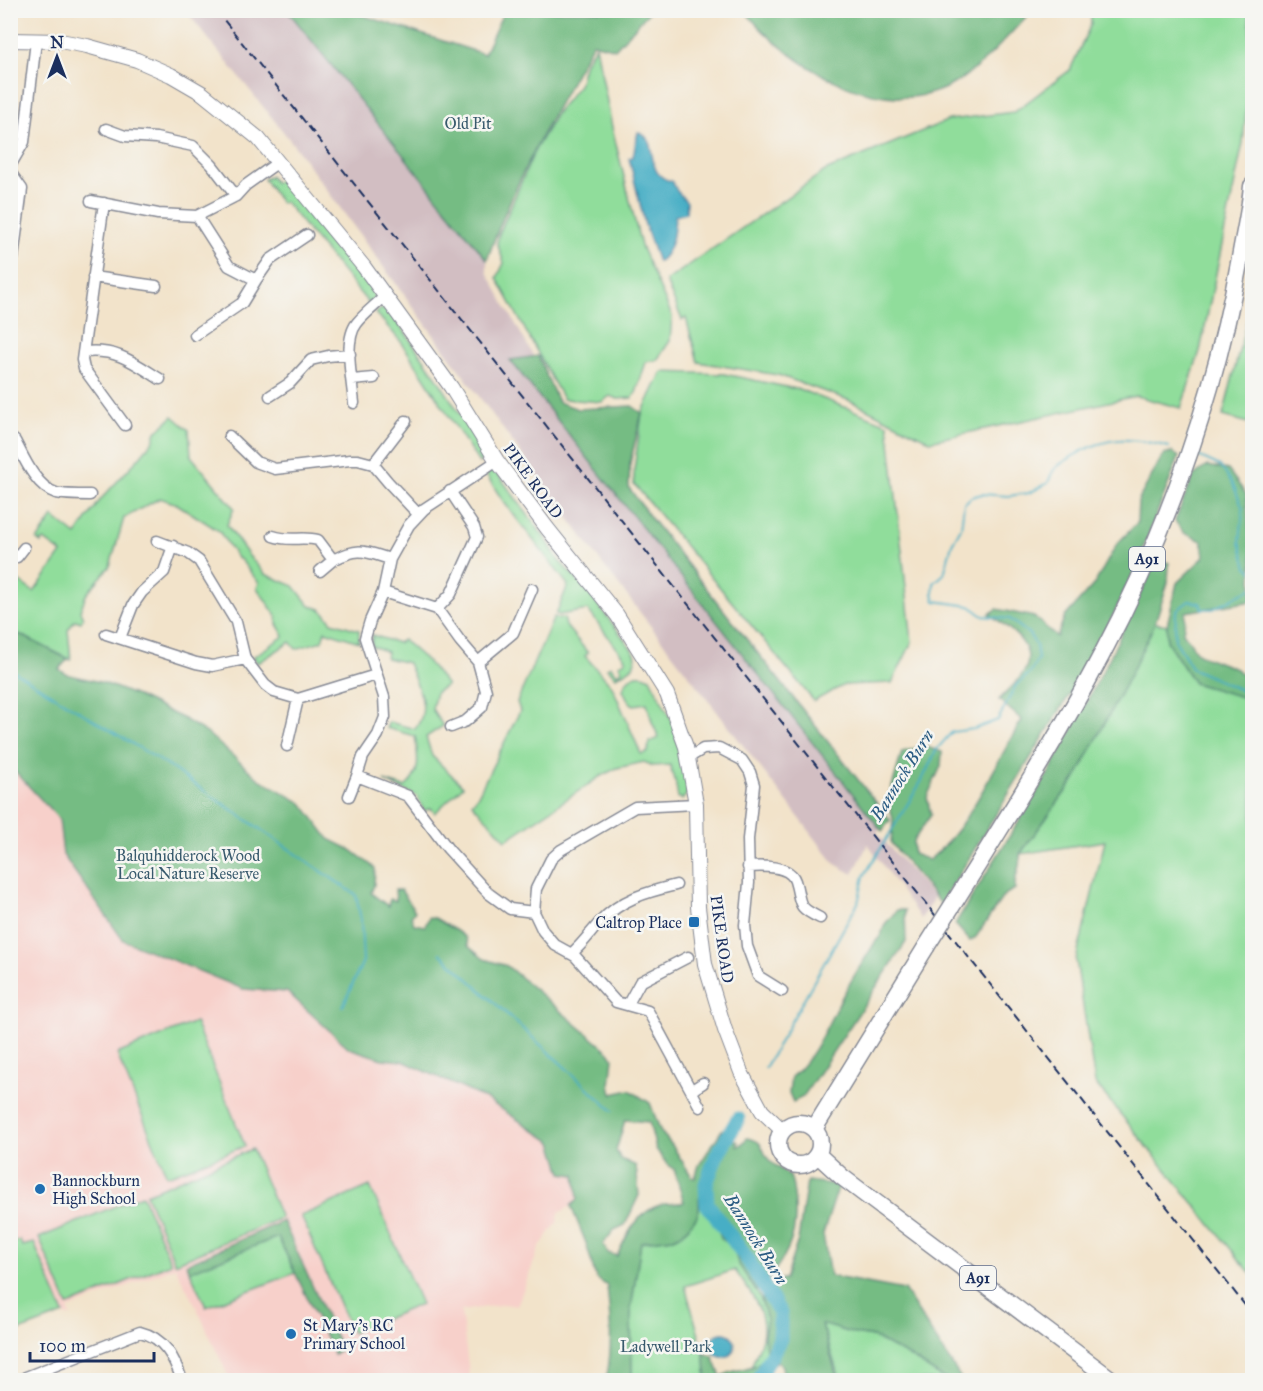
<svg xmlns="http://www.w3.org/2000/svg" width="1263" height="1391" font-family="'IM FELL Great Primer',serif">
  <rect width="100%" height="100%" fill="#f6f6f2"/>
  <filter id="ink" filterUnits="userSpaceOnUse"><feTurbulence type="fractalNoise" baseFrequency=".0167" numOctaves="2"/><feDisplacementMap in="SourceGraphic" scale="12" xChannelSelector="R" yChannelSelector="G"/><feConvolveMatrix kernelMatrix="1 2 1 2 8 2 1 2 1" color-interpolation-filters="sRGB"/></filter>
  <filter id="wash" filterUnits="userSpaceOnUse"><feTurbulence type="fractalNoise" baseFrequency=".008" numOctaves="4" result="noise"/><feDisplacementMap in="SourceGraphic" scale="24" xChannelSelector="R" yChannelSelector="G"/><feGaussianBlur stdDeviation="1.35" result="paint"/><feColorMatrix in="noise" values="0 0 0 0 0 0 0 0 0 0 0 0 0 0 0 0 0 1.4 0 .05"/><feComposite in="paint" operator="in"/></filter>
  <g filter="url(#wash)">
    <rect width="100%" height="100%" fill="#f2e3ca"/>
    <path fill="#f7d0ca" d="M11,767L59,819L63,855L243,989L287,992L349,1048L382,1059L403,1060L486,1099L552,1142L562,1173L575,1175L578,1199L571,1206L559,1213L557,1223L540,1246L517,1306L505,1304L461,1311L470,1380H230L195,1304L175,1267L68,1309L71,1316L63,1315L11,1335Z"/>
    <path fill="#d2bec2" d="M186,11H288L487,260V272L556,397L882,809L886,816L877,833L934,897L921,919L868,844L853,874L835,864L601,562L290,140Z"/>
    <path fill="#90dd9b" stroke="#56867c" stroke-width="1.5" d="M1091,11H1249L1251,59L1243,143L1200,351L1181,408L1136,396L930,441L851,401L778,375L698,362L686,318L682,320L666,281L825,171L949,120L1014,112L1070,70L1091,24Z
      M596,46L613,132L641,246L672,316L670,341L657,360L646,362L636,393L632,398L618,399L610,396L602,402L563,399L497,278L504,263L497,243L499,234L535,150L557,112L579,85L585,62Z
      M270,176L275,183L285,176L374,290V300L369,304L285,202L281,203L264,179Z
      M1252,299V424L1223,416Z
      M381,309L390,311L437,378L479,444L482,459L479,463L402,343L376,313Z
      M662,372L724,374L801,390L888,424L912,642L892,683L844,685L814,701L634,484V470L642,413Z
      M173,416L189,430L191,456L234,508L227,525L249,556L265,574L294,586L310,606L321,609L332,622L359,630V642L325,631L322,641L296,649L290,642L258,663L253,657L284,636L277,624V617L257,588L259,583L241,560L237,558L219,531L177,504L160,498L124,518L110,566L86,595L80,611L83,617L81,622L75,620L68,630L71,660L21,635L11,632V625L15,617L11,614V576L34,592L62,553L44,540L41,543L37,540L53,517L76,535L101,499L139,458L153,441L156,432Z
      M488,471L496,473L500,477L547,541L559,561L584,587L635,653L636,657L633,667L616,677L607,668L611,666L617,674L622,670L619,665L626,660L588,610L559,615L556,614L568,585L503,501L485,473Z
      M554,617L558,619L564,618L566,626L588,653L585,656L612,686L641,754L648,752L649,742L659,738L652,722L647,703L634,705L629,702L623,690C626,676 639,671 650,678L674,725L689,788L687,794L682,800L681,798H678L675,780H674L670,765L653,766L644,762L617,768L601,776L506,840L472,803L477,797L520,711L517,702Z
      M1155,623L1167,625V641L1194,683L1249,698L1252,704V1275L1095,1083L1076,960L1105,841L1020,854L1077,776L1131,673Z
      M372,635L398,643L403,640L427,661L447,685L436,692L432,709L443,726L426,737L432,756L463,786L435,813L431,808L424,811L417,796L384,781L405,787C422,774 418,756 415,736L386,728L389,722L415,729C432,707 417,687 408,663L386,658L387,652L372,646Z
      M195,1022L245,1146L167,1176L117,1054Z
      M252,1149L281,1218L175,1263L146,1194Z
      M370,1186L421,1304L352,1333L301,1216Z
      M142,1195L171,1263L68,1306L39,1238Z
      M699,1198C719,1209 715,1237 734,1248L738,1263L761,1299L767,1319L764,1335L767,1357L750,1369C754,1359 760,1348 762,1338C768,1311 748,1290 735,1270L685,1286L704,1353L707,1380H632L631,1309L641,1242L673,1238L688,1228L699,1210Z
      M278,1237L295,1273L206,1307L190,1271Z
      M20,1240L22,1246L34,1243L64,1314L11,1334V1243Z
      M822,1324L855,1334L873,1337L912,1358L946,1380H838V1374Z"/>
    <path fill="#74bc83" stroke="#487670" stroke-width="1.5" fill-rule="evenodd" d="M288,11H349L484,54L504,11H650L615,49L593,43C553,113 513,184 487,260Z
      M745,11H1032C1007,36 986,64 955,83C885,125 789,66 745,11Z
      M538,356L558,402L578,409L632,406L642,413L630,463L629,488L653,521L890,820L882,831L510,360Z
      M1172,452L1179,457L1133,574L1095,653L941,904L891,843L893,819L888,800L902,752L924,746L942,752L941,766L927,797L931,815L913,841V854L929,860C969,828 995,764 1022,720L999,700C1007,691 1019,681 1025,670C1038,645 1006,626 989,614L997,609L1034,617L1057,637L1064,618L1095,583L1117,544L1137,523L1138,501L1163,455Z
      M1207,466L1228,470L1246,494L1249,529L1252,533V601L1186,612L1183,632L1198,654L1236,669L1252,681V700L1194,683L1167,641V625L1177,583L1204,557L1202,541L1184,533L1175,521L1193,476Z
      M1157,559L1169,563L1168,582L1155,623L1131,673L1077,776L1020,854C1021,867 1014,876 1015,889L1004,895L976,937L970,941L955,924L1050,771L1108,661Z
      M11,632L21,635L68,659L59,669L66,674L104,683L137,696L184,719L207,733L259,779L302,803L329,839L351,850L375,868L374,885L371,893L388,906L390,899L396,901L395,890H401L415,911L411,917L414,924L425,926L429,917L435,918L457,931L466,938L468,946L484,959L507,966L609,1052L613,1058L610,1085L612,1094L630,1090L650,1103L661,1132L672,1145L692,1177L695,1178L699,1165L722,1130L723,1135L708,1161L710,1162L733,1139L738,1142L737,1146L741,1145L747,1138C768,1142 759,1151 771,1162C777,1167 785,1171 790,1177C793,1182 793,1190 794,1195C800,1237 785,1263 756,1291L738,1263L734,1248L721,1238C716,1223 714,1206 699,1198V1210L696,1218L682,1234L673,1238L641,1242L631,1309L632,1380H599L607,1375C613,1345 610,1316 607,1286L596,1278L586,1243L571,1206L578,1199L575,1175L562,1173L552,1142L486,1099L403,1061L382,1059L349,1048L287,992L243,989L123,940L63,855L59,819L11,767ZM625,1120L649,1122L656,1149L666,1163L674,1169L684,1202C677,1205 669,1202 660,1205C638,1211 626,1236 617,1256L608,1253L603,1244L614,1230L625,1225L639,1195L636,1166L621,1159L616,1151Z
      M897,910H905L906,942L803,1097L793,1102L789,1093L791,1077C816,1057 830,1017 846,990C855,973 866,958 875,942L880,937L885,924Z
      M807,1181L839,1185L823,1234L830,1276L904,1290L962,1380H946L912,1358L873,1337L855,1334L822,1324L838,1380H784L782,1366L777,1361L761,1380H707L704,1353L713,1356L721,1377C735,1367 754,1371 767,1357L764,1335L767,1319L761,1299L782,1279H785L798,1240Z
      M283,1221L341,1349L334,1354L278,1237L190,1271L186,1264Z"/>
    <path fill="#46aec5" stroke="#306e92" stroke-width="1.5" d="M638,132C661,139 642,176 672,181L677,191L687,202L686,213L675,216C674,231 673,252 658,262L645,225L629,158L633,157Z
      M711 1345a12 12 0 1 1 24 0a12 12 0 1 1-24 0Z"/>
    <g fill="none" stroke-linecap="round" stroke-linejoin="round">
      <path stroke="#46aec5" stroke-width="2" d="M1196,455L1220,466L1233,484L1243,509L1240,542L1247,567L1252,571
        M1252,588L1213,609H1202L1200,603L1189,601L1176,611L1175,640L1193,669L1252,695
        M10,669L164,763L356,895L361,920L363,961L343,1006
        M440,953L613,1111
        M765,1068L858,903L864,876L921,782L937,749L952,732L974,729L998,720L1016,685L1030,673L1038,659L1036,645L1029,634L1010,619L983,616L970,606L935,601L933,593L934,583L944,574L952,544L961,528L964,504L971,497L982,494L1008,496L1029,493L1048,483C1054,465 1058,466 1073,456C1108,435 1130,437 1169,447"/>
      <path stroke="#46aec5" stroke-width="15" d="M738,1119L716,1157L706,1184L707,1204L748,1260L780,1313V1339L758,1380"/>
    </g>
  </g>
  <g filter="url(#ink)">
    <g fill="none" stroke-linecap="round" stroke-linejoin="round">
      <defs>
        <path id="street" d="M106,129L125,136L156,138L193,146L212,165L236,196
          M10,166L24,142L36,41
          M10,172L22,189L13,258
          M91,201L158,214L197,216L236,196L246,185L277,163
          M104,203L82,360L84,369L125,425
          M197,216L229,266L256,280L270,260L307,235
          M93,277L156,286
          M195,335L242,303L256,280
          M85,352C118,349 133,362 160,379
          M352,380L374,378
          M270,396L290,383L311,360L328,356L350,354
          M354,403C352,381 343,340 357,323C365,313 376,305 385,296
          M229,436L256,462L275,469L350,460H358L373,464L388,482L418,514
          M10,437L15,441C24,458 36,487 56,493C64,495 81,495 90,495
          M497,461L424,509L409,525L390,559L383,592L370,621L365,638L384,697L385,717L378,735L363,757L357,776L408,796L448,849L488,893L510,909L534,912
          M373,464L406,421
          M273,536C289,542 302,536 318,540L333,560C359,547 364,551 390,559
          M157,541L188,553L199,561L236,622L245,659L265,685L274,692L298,699L376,675
          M10,552L17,557L24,548
          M320,571L333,560
          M383,592L437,609L460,641L478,662L486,691L482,707L466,721L451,727
          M437,609L451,594L477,537L474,527L450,491
          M106,634L196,663L212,666L245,659
          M120,638L133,605L142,592L164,572L173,546
          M478,662L513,633L532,589
          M287,746L298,699
          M688,758L703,749L719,748L742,760L750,772L754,785L748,839L749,883L745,925L747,946L758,976L782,991
          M349,796L357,776
          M696,804L635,807L561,850L551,859L536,889L534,912L543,931L555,945L575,956L616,1002L648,1011L700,1107
          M748,867C761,866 790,865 795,881C802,904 795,906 820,918
          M571,954C583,944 590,933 600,922C621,899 647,892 676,885
          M628,1004L640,982L688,957
          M692,1090L703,1083
          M22,1380L26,1377L140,1332C165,1338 174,1358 182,1380"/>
        <path id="secondary" d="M10,40L60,41L87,46L137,60L171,75L202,93L258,138L364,267L451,387L497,461L547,528L617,615L667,694L686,747L696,804L698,907L705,964L725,1030L741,1072L762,1111L782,1130"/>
        <path id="primary" d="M957,898C1007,818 1057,739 1101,656C1167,532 1215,396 1240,258C1244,234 1250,210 1252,186
          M778 1144a21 21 0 1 1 42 0a21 21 0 1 1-42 0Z
          M814,1129L926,947
          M818,1155L842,1177L1112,1380"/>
      </defs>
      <use href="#street" stroke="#868994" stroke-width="13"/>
      <use href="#secondary" stroke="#868994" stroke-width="16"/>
      <use href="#primary" stroke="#868994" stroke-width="19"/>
      <use href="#street" stroke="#fff" stroke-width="10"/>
      <use href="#secondary" stroke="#fff" stroke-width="14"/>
      <use href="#primary" stroke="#fff" stroke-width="16"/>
      <path stroke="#1b2f5e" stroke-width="2" stroke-dasharray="9 4.5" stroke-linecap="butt" d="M216,10L1252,1314"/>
      <defs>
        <path id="primary-bridge" d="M926,947L957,898"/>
      </defs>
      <use href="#primary-bridge" stroke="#868994" stroke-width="19" stroke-linecap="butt"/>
      <use href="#primary-bridge" stroke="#fff" stroke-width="16"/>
    </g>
  </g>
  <g fill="#1f6fb2" stroke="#f6f6f2" stroke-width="2">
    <rect x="688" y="916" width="12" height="12" rx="3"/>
    <circle cx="40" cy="1189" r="6"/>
    <circle cx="291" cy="1334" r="6"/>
  </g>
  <g text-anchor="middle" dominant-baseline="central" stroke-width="5" stroke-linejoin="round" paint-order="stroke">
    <g fill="#f6f6f2" stroke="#5d6b8a" stroke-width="1.5">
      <rect x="1129" y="547" width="36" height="24" rx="4.5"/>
      <rect x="960" y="1266" width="36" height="24" rx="4.5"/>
    </g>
    <g font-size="15" font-weight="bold" fill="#1b2f5e">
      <text x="1147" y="559">A91</text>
      <text x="978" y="1278">A91</text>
    </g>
    <g font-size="16" fill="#385a6d" stroke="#f6f6f2">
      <text x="468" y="123">Old Pit</text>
      <text x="188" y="855">Balquhidderock Wood<tspan x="188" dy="18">Local Nature Reserve</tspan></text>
      <text x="666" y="1346">Ladywell Park</text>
    </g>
    <g font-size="16" fill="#1b2f5e" stroke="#f6f6f2">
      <text transform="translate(533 481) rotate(54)">PIKE ROAD</text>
      <text transform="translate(722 939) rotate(82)">PIKE ROAD</text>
    </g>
    <g font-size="16" fill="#1b2f5e" stroke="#f6f6f2" text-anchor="start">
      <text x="682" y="922" text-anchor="end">Caltrop Place</text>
      <text x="52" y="1180">Bannockburn<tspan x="52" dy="18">High School</tspan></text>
      <text x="303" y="1325">St Mary's RC<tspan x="303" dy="18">Primary School</tspan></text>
    </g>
    <g font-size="18" font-style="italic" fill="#2a5b82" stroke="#f6f6f2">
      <text transform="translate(902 775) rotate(-58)">Bannock Burn</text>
      <text transform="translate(756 1239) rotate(58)">Bannock Burn</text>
    </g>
  </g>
  <rect width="1263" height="1391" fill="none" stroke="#f6f6f2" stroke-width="36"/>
  <g transform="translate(57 57)" stroke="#f6f6f2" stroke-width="4.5" paint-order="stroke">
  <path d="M0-4.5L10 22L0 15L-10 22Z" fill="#1b2f5e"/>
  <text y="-9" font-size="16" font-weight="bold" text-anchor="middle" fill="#1b2f5e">N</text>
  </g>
  <path d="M30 1352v9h124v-9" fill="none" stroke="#1b2f5e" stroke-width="3"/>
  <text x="39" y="1352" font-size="18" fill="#1b2f5e" stroke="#f6f6f2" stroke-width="4.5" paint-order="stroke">100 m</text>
</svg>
